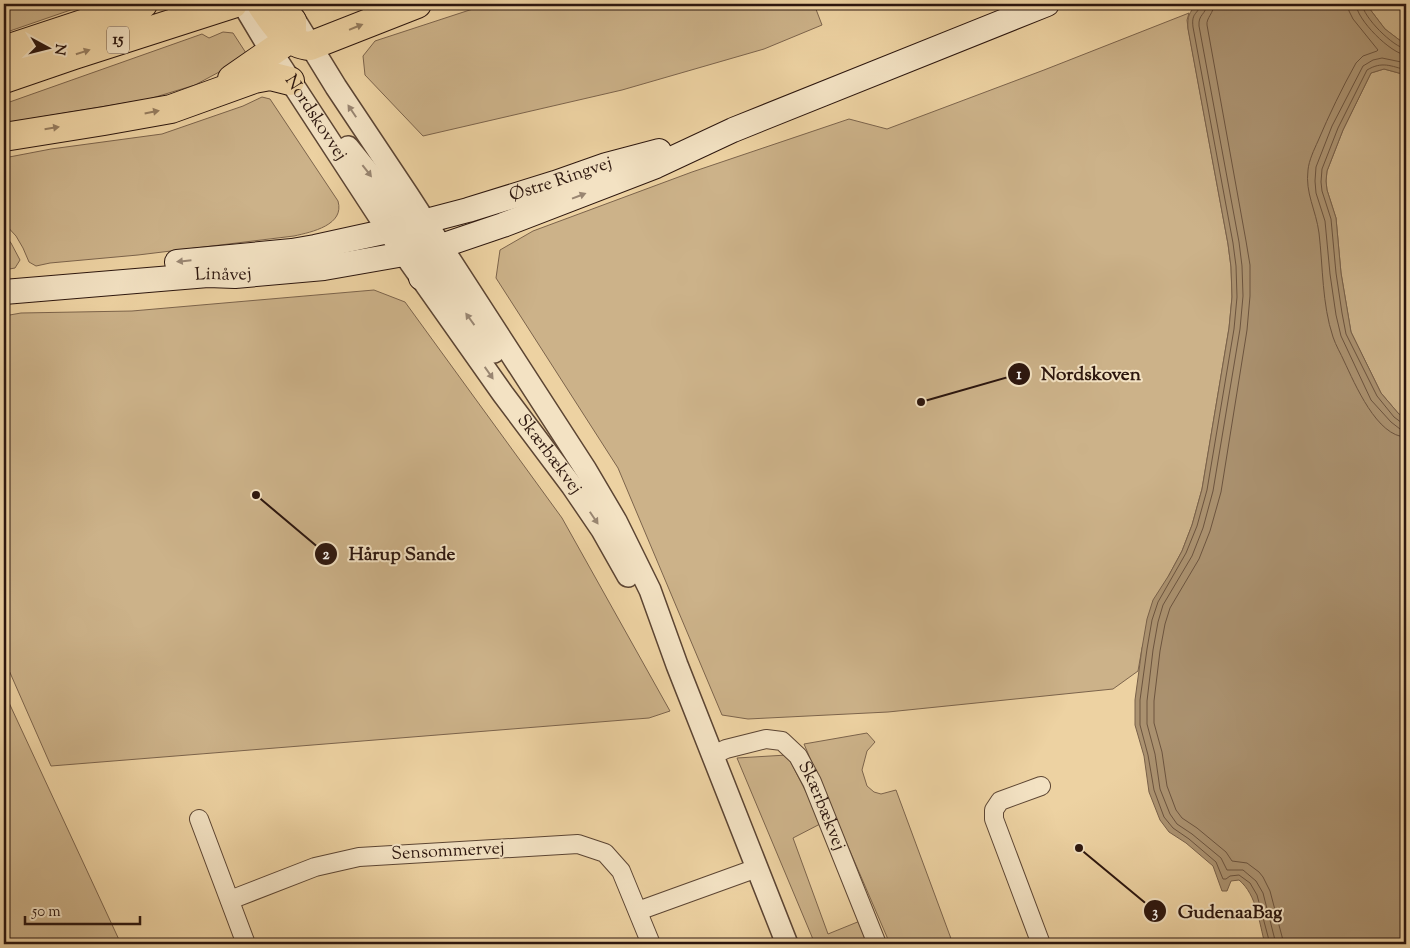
<svg xmlns="http://www.w3.org/2000/svg" width="1410" height="948" font-family="'Sorts Mill Goudy',serif">
  <rect width="100%" height="100%" fill="#edd2a2"/>
  <filter id="stains"><feTurbulence type="fractalNoise" baseFrequency=".004" numOctaves="4"/><feColorMatrix values="0 0 0 0 .2 0 0 0 0 .09 0 0 0 0 .02 0 0 0 .5 -.17"/></filter>
  <radialGradient id="worn" r=".72"><stop offset=".6" stop-color="#630" stop-opacity="0"/><stop offset="1" stop-color="#630" stop-opacity=".3"/></radialGradient>
  <path fill="#ccb289" stroke="#7c644c" d="M4,4H88L4,33Z
    M488,4H814L822,25L764,49L622,90L423,136L365,75L363,56L375,41Z
    M1366,4H1406V45L1385,29Z
    M1189,13L1187,20L1188,28L1228,244L1231,267L1232,297L1229,328L1202,489L1192,525L1182,551L1169,575L1142,648L1138,671L1113,689L888,712L748,719L722,715L618,468L496,278L500,250L533,231L692,172L849,119L887,129L1044,70Z
    M223,32L233,33L246,53L221,71L195,85L149,99L4,123V104L202,34L209,38Z
    M1384,69L1406,75V420L1398,413L1381,393L1351,332L1341,273L1336,218L1327,190L1326,181L1327,171L1343,130L1371,73Z
    M262,97L270,99L338,201C345,225 312,232 294,236L138,255L50,263L36,266L29,262L23,248L16,236L4,223V158L51,149L162,134L243,106Z
    M4,234L11,243L20,260L15,268L4,270Z
    M374,290L405,302L562,518L670,711L649,718L51,766L4,659V316L21,313L132,311Z
    M4,692L121,944H4Z
    M867,733L875,742L867,751L862,770L867,786L874,792L881,794L896,790L953,944H890L804,744Z
    M787,755L822,823L793,838L828,934L860,921L869,944H815L737,758Z"/>
  <path fill="#ab9270" stroke="#786049" d="M1197,4H1366L1385,29L1406,45V75L1384,69L1371,73L1343,130L1327,171L1326,181L1327,190L1336,218L1341,273L1351,332L1381,393L1398,413L1406,420V944H1265C1259,923 1257,895 1239,880L1231,881L1227,891H1222L1213,866L1186,843L1169,832L1160,820L1149,792L1144,756L1135,725V700L1142,648L1147,619L1153,600L1169,575L1182,551L1192,525L1202,489L1229,328L1232,297L1231,267L1228,244L1188,29C1187,16 1189,13 1197,4Z"/>
  <g fill="none" stroke-linecap="round" stroke-linejoin="round">
    <path stroke="#6c543f" stroke-width="1" d="M1200,4C1199,15 1191,11 1193,27L1233,243L1236,266L1237,297L1234,329L1207,490L1197,526L1186,553L1158,602L1152,620L1147,649L1140,700V725L1148,755L1154,790L1164,817L1173,828L1189,839L1216,862L1223,879H1226L1230,876L1239,875L1250,883L1257,895L1270,944
      M1207,4C1206,15 1198,14 1199,26L1239,242L1242,266L1243,296L1240,329L1213,491L1203,528L1192,556L1163,605L1158,622L1153,650L1147,701V724L1155,754L1160,789L1170,814L1177,824L1192,834L1221,858L1227,870H1243L1256,881L1263,893L1276,944
      M1214,4C1214,13 1206,18 1207,25L1246,241L1250,265V296L1247,330L1221,492L1210,531L1199,559L1170,608L1165,624L1160,651L1154,701V723L1162,752L1167,786L1176,810L1182,818L1197,828L1226,852L1232,861L1247,863L1259,872L1263,877L1270,891L1284,944
      M1348,4L1349,11L1353,19L1378,50L1377,51L1363,56L1356,63C1342,88 1329,115 1318,141C1314,150 1309,160 1308,170C1305,193 1316,210 1319,233C1323,267 1322,304 1333,337C1336,346 1341,354 1344,361C1355,384 1377,437 1406,437
      M1356,4C1356,19 1391,54 1406,55
      M1362,4C1363,17 1393,47 1406,49
      M1406,63L1382,58L1373,60L1363,66L1332,126L1316,167L1315,181L1316,193L1325,221L1330,274L1336,315L1341,336L1371,400L1391,422L1400,429L1406,430
      M1406,70C1391,66 1382,61 1367,70L1338,128L1322,169L1321,182L1322,191L1331,219L1336,273L1342,313L1346,334L1377,396L1394,417L1402,423L1406,424"/>
    <defs>
      <g id="minor">
        <path id="s1" d="M713,755L726,749L766,739L782,741L798,756L812,782L877,944"/>
        <path d="M199,819L246,944"/>
        <path d="M230,900L315,867L359,857L578,844L605,853L621,871L651,944"/>
        <path d="M638,911L757,868"/>
        <path d="M1041,944L994,819V810L1000,801L1041,786"/>
      </g>
      <g id="tertiary">
        <path id="s2" d="M243,4L271,51L395,241L503,394L572,486L602,530L628,576"/>
        <path d="M285,4L336,87L408,195L586,470L616,521L650,590L677,665L787,944"/>
        <path d="M348,147L378,184L411,225L420,233"/>
        <path d="M388,231C399,232 406,235 415,242L494,352"/>
      </g>
      <g id="secondary">
        <path id="s3" d="M177,262L292,251L315,247L388,231L468,210L555,183L606,165L659,151"/>
        <path d="M421,278C417,260 419,254 431,241"/>
        <path id="s4" d="M4,292L208,275L235,276L324,268L404,254L441,246L503,225L656,166L733,130L1047,4"/>
      </g>
      <path id="motorway" d="M261,4C272,21 287,45 310,46L417,4
        M4,50L143,4
        M4,79L74,55L233,4
        M232,79L284,43L292,30V21
        M4,137L104,121L171,109L254,79L270,76L290,81"/>
    </defs>
    <use href="#minor" stroke="#5c4533" stroke-width="20"/>
    <use href="#tertiary" stroke="#5c4533" stroke-width="24"/>
    <use href="#secondary" stroke="#2c160e" stroke-width="26"/>
    <use href="#motorway" stroke="#2c160e" stroke-width="30"/>
    <use href="#minor" stroke="#f3e2c3" stroke-width="18"/>
    <use href="#tertiary" stroke="#f3e2c3" stroke-width="21"/>
    <use href="#secondary" stroke="#f3e2c3" stroke-width="24"/>
    <use href="#motorway" stroke="#edd2a2" stroke-width="28"/>
  </g>
  <defs><path id="oneway-solid" d="M-6-.8H1V-3.2L6.5 0L1 3.2V.8H-6Z" transform="scale(1.25)"/></defs>
  <g fill="#967d5f">
    <use href="#oneway-solid" transform="translate(356 27) rotate(-22)"/>
    <use href="#oneway-solid" transform="translate(83 52) rotate(-18)"/>
    <use href="#oneway-solid" transform="translate(152 112) rotate(-11)"/>
    <use href="#oneway-solid" transform="translate(52 128) rotate(-9)"/>
  </g>
  <g fill="#998672">
    <use href="#oneway-solid" transform="translate(352 111) rotate(-124)"/>
    <use href="#oneway-solid" transform="translate(367 171) rotate(52)"/>
    <use href="#oneway-solid" transform="translate(579 196) rotate(-21)"/>
    <use href="#oneway-solid" transform="translate(184 261) rotate(174)"/>
    <use href="#oneway-solid" transform="translate(470 319) rotate(-126)"/>
    <use href="#oneway-solid" transform="translate(489 373) rotate(55)"/>
    <use href="#oneway-solid" transform="translate(594 518) rotate(56)"/>
  </g>
  <g text-anchor="middle" dominant-baseline="central" stroke-width="4" stroke-linejoin="round" paint-order="stroke">
    <rect fill="#f3e2c3" stroke="#685344" stroke-width="1" x="107" y="26.5" width="22" height="27" rx="4"/>
    <g font-size="16" font-weight="bold" fill="#2c160e">
      <text x="118" y="40">15</text>
    </g>
    <g font-size="18" fill="#2c160e" stroke="#f3e2c3">
      <text stroke="none"><textPath href="#s2" startOffset="135">Nordskovvej</textPath></text>
      <text stroke="none"><textPath href="#s3" startOffset="394">Østre Ringvej</textPath></text>
      <text stroke="none"><textPath href="#s4" startOffset="220">Linåvej</textPath></text>
      <text stroke="none"><textPath href="#s2" startOffset="545">Skærbækvej</textPath></text>
      <text stroke="none"><textPath href="#s1" startOffset="149">Skærbækvej</textPath></text>
      <text transform="translate(448 852) rotate(-3)">Sensommervej</text>
    </g>
  </g>
  <path fill="none" stroke="#2c160e" stroke-width="2" d="M921 402L1019 374M256 495L326 554M1079 848L1155 911"/>
  <g fill="#2c160e" stroke="#f3e2c3" stroke-width="2">
    <circle cx="921" cy="402" r="5"/>
    <circle cx="256" cy="495" r="5"/>
    <circle cx="1079" cy="848" r="5"/>
    <circle cx="1019" cy="374" r="12"/>
    <circle cx="326" cy="554" r="12"/>
    <circle cx="1155" cy="911" r="12"/>
  </g>
  <g font-size="15" text-anchor="middle" font-weight="bold" fill="#fff">
    <text x="1019" y="379">1</text>
    <text x="326" y="559">2</text>
    <text x="1155" y="917">3</text>
  </g>
  <g font-size="19" text-anchor="middle" font-weight="bold" fill="#2c160e" stroke="#f3e2c3" stroke-width="4" stroke-linejoin="round" paint-order="stroke">
    <text x="1091" y="380">Nordskoven</text>
    <text x="402" y="560">Hårup Sande</text>
    <text x="1230" y="918">GudenaaBag</text>
  </g>
  <rect width="1410" height="948" fill="none" stroke="#edd2a2" stroke-width="20"/>
  <rect x="5" y="5" width="1400" height="938" fill="none" stroke="#2c160e" stroke-width="2.5"/>
  <rect x="10" y="10" width="1390" height="928" fill="none" stroke="#2c160e"/>
  <g transform="translate(48 48) rotate(97)" stroke="#f3e2c3" stroke-width="4" paint-order="stroke">
  <path d="M0-4L9 19L0 12L-9 19Z" fill="#2c160e"/>
  <text y="-8" font-size="14" font-weight="bold" text-anchor="middle" fill="#2c160e">N</text>
  </g>
  <path d="M25 916v8h115v-8" fill="none" stroke="#2c160e" stroke-width="2.5"/>
  <text x="32" y="916" font-size="15" fill="#2c160e" stroke="#f3e2c3" stroke-width="4" paint-order="stroke">50 m</text>
  <rect width="100%" height="100%" filter="url(#stains)"/>
  <rect width="100%" height="100%" fill="url(#worn)"/>
</svg>
